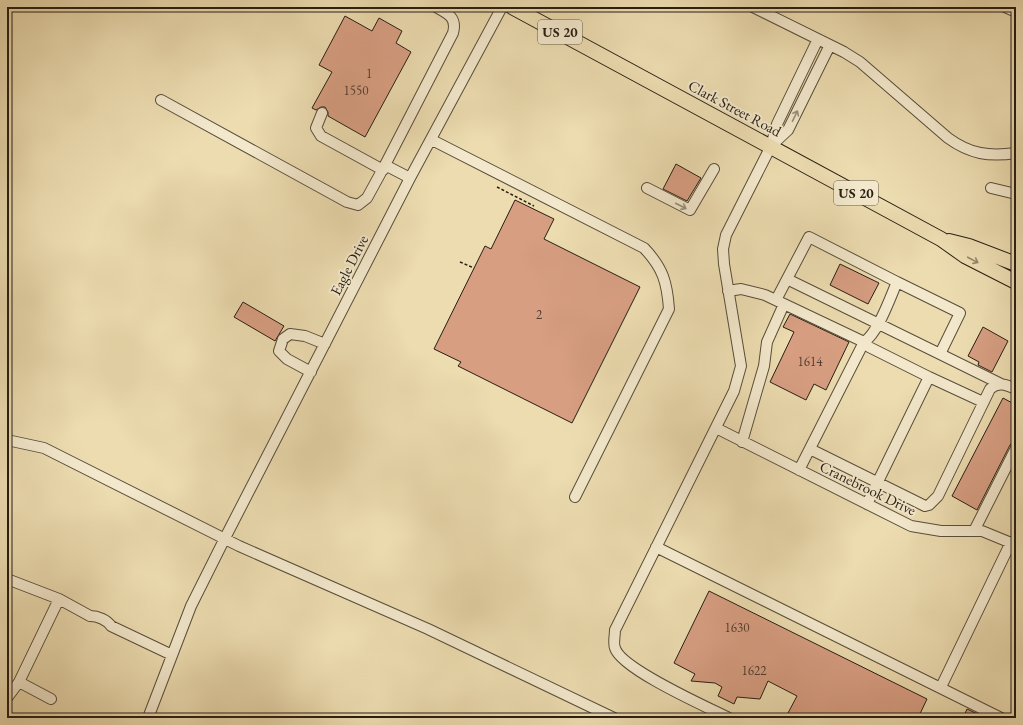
<svg xmlns="http://www.w3.org/2000/svg" width="1023" height="725" font-family="'EB Garamond',serif">
  <rect width="100%" height="100%" fill="#ecdcb0"/>
  <filter id="stains"><feTurbulence type="fractalNoise" baseFrequency=".005" numOctaves="4"/><feColorMatrix values="0 0 0 0 .2 0 0 0 0 .09 0 0 0 0 .02 0 0 0 .5 -.17"/></filter>
  <radialGradient id="worn" r=".72"><stop offset=".6" stop-color="#630" stop-opacity="0"/><stop offset="1" stop-color="#630" stop-opacity=".3"/></radialGradient>
  <path fill="#d79e82" stroke="#271e14" d="M345,16L372,31L379,18L402,31L396,43L411,52L365,137L328,116V112L325,107H321L316,110L312,108L332,72L319,65Z
    M676,164L701,178L687,201L663,189Z
    M515,200L554,219L544,239L640,287L572,423L458,366L461,362L434,349L485,246L491,249Z
    M840,264L879,283L868,304L830,285Z
    M243,302L284,326L275,341L234,317Z
    M790,314L849,342L826,390L814,384L806,400L770,382L794,332L783,327Z
    M983,327L1008,341L992,372L978,365L979,362L968,356Z
    M1003,398L1016,405V438L1010,445L977,510L952,496Z
    M709,591L927,699L918,718H798L788,713L797,696L768,681L760,699L737,697L734,704L718,696L722,687L715,683L691,681L695,674L674,663Z
    M967,709L986,718H963Z"/>
  <g fill="none" stroke-linecap="round" stroke-linejoin="round">
    <defs>
      <path id="minor" d="M753,7L844,52L860,62L948,138C970,154 989,157 1016,153
        M1005,7L1016,12
        M161,100L347,202L358,205L367,198L385,165L410,178
        M322,113L316,128L321,136L383,170
        M432,140L644,248C663,268 667,282 669,309L575,497
        M771,146L788,130L830,45
        M385,165L453,33C457,18 449,14 436,7
        M647,188L690,210L714,169
        M991,188L1016,194
        M787,279L940,354L960,313L897,282C890,298 878,333 864,342L799,470
        M728,291L741,289L765,295L864,342L869,347L929,377L867,504
        M776,300L809,237L897,282
        M940,354L1001,384
        M311,372L287,359L279,351L283,339L290,334L305,336L325,344
        M929,377L983,402
        M716,428L911,526L941,531H982L1016,545
        M7,440L44,448L239,546L428,629L614,718
        M742,442L764,366L767,342L784,304
        M810,449L925,506L929,505L938,496L990,389C998,381 1007,385 1016,389
        M974,531L1016,448
        M656,547L1001,718
        M7,579L59,599L90,616C98,616 107,620 111,626L172,655
        M941,687L1011,542
        M7,698L19,682
        M51,699L19,682L59,599
        M148,718L191,606L225,538L410,178L502,7
        M729,718C707,707 621,669 615,648C613,644 615,635 615,630L734,391L741,366L724,264L723,249L726,235L771,146L777,124L818,39"/>
      <path id="highway" d="M512,7L941,239L965,256L1016,282
        M949,241L969,246L1016,264"/>
    </defs>
    <use href="#minor" stroke="#584e3b" stroke-width="12"/>
    <use href="#highway" stroke="#271e14" stroke-width="16"/>
    <path stroke="#271e14" stroke-width="1.5" stroke-dasharray="3 2" stroke-linecap="butt" d="M497,187L534,206
      M460,262L474,268"/>
    <use href="#minor" stroke="#f3e8cc" stroke-width="10"/>
    <use href="#highway" stroke="#ecdcb0" stroke-width="14"/>
  </g>
  <defs><path id="oneway-shaft" d="M-6 0H5M1.5-3L5.5 0L1.5 3" fill="none" stroke-width="1.6" stroke-linecap="round" stroke-linejoin="round"/></defs>
  <g stroke="#978d79">
    <use href="#oneway-shaft" transform="translate(795 116) rotate(-64)"/>
    <use href="#oneway-shaft" transform="translate(681 206) rotate(27)"/>
  </g>
  <use stroke="#93866a" href="#oneway-shaft" transform="translate(973 260) rotate(28)"/>
  <g text-anchor="middle" dominant-baseline="central" stroke-width="4" stroke-linejoin="round" paint-order="stroke">
    <g font-size="13" fill="#533e30">
      <text x="369" y="73">1</text>
      <text x="356" y="90">1550</text>
      <text x="539" y="314">2</text>
      <text x="810" y="361">1614</text>
      <text x="737" y="627">1630</text>
      <text x="754" y="670">1622</text>
    </g>
    <g fill="#f3e8cc" stroke="#645b4b" stroke-width="1">
      <rect x="538" y="20" width="44" height="24" rx="3"/>
      <rect x="834" y="181" width="44" height="24" rx="3"/>
    </g>
    <g font-size="14" font-weight="bold" fill="#271e14">
      <text x="560" y="32">US 20</text>
      <text x="856" y="193">US 20</text>
    </g>
    <g font-size="15" fill="#271e14" stroke="#f3e8cc">
      <text transform="translate(735 108) rotate(28)">Clark Street Road</text>
      <text transform="translate(349 265) rotate(-63)">Eagle Drive</text>
      <text transform="translate(868 488) rotate(26)">Cranebrook Drive</text>
    </g>
  </g>
  <rect width="1023" height="725" fill="none" stroke="#ecdcb0" stroke-width="24"/>
  <rect x="8" y="8" width="1007" height="709" fill="none" stroke="#271e14" stroke-width="2"/>
  <rect x="12" y="12" width="999" height="701" fill="none" stroke="#271e14"/>
  <rect width="100%" height="100%" filter="url(#stains)"/>
  <rect width="100%" height="100%" fill="url(#worn)"/>
</svg>
